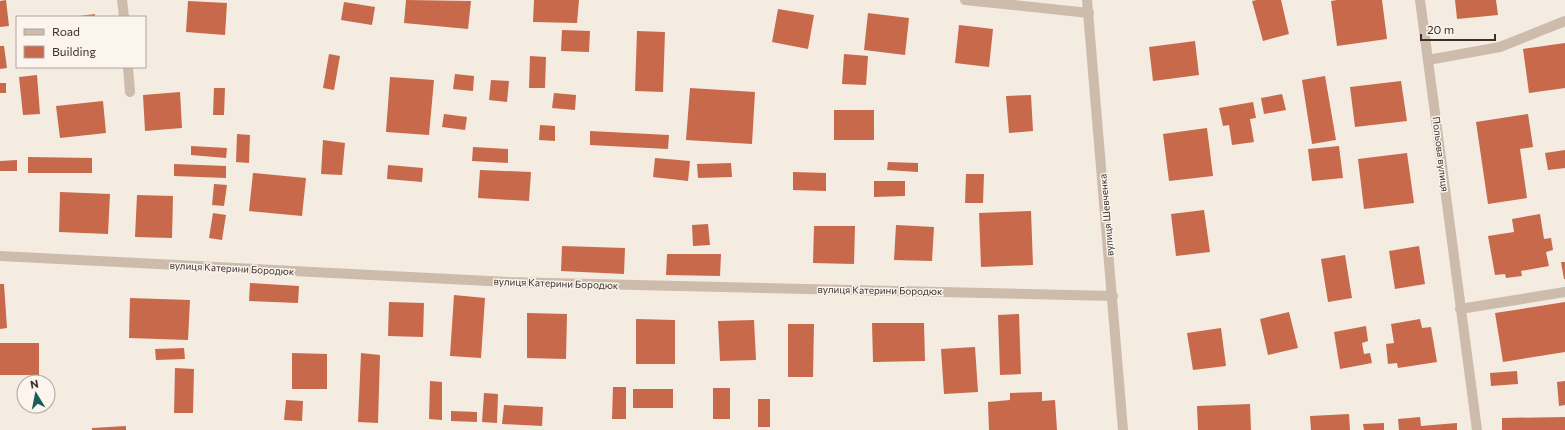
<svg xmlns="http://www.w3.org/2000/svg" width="1565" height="430" font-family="Commissioner,sans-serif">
  <rect width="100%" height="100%" fill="#f4ebe1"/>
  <path fill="#c8694b" d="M6,0L9,26L0,27V1Z
    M406,0L471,1L468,29L404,23Z
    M534,0H579L577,23L533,22Z
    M1257,0H1281L1289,34L1263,41L1252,1Z
    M1337,0H1382L1387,39L1337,46L1331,1Z
    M1455,0H1496L1498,15L1457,19Z
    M188,1L227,3L225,35L186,32Z
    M344,2L375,7L372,25L341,20Z
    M778,9L814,15L808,49L772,42Z
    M868,13L909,18L905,55L864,50Z
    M95,14V17H80V16Z
    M959,25L993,29L989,67L955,63Z
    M562,30L590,31L589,52L561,51Z
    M637,31L665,32L663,92L635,91Z
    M1195,41L1199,75L1153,81L1149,47Z
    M1565,43V88L1529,93L1523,49Z
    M0,46H4L7,68L0,69Z
    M329,54L340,56L334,90L323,88Z
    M844,54L868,56L866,85L842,84Z
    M530,56L546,57L545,88H529Z
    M455,74L474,76L473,91L453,89Z
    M37,75L40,114L23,115L19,77Z
    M1325,76L1336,140L1312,144L1302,80Z
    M390,77L434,80L429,135L386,132Z
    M491,80L509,81L507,102L489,100Z
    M1401,81L1407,121L1355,127L1350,87Z
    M0,83H6V93H0Z
    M214,88H225L224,115H213Z
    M690,88L755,92L752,144L686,140Z
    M180,92L182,128L145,131L143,95Z
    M554,93L576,95L575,110L552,108Z
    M1282,94L1286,110L1264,114L1261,98Z
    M1031,95L1033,131L1009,133L1006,96Z
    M103,101L106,133L60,138L56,106Z
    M1253,102L1256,118L1250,119L1254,142L1232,145L1229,125L1223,126L1219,108Z
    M834,110H874V140H834Z
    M444,114L467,117L465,130L442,127Z
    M1528,114L1533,147L1520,149L1527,198L1488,204L1476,122Z
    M540,125L555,126V141L539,140Z
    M1207,128L1213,176L1169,181L1163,134Z
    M590,131L669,135L668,149L590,145Z
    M237,134L250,135L249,163L236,162Z
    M323,140L345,143L342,175L321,174Z
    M191,146L227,148L226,158L191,155Z
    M1339,146L1343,178L1312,181L1308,149Z
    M473,147L508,149V163L472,161Z
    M1565,150V168L1548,170L1545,153Z
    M1407,153L1414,203L1364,209L1358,159Z
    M28,157L92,158V173H28Z
    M655,158L690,161L688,181L653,177Z
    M17,160V171H0V161Z
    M888,162L918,163V172L887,170Z
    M731,163L732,177L698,178L697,164Z
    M174,164L226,166V178L174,176Z
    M388,165L423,168L422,182L387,179Z
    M480,170L531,172L529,201L478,198Z
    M793,172L826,173V191L793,190Z
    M253,173L306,178L302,216L249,211Z
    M966,174H984L983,203H965Z
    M874,181H905V196L874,197Z
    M214,184L227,185L224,206L212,205Z
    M60,192L110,194L108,234L59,232Z
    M137,195L173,196L172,238L135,237Z
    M1204,210L1210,252L1176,256L1171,214Z
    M1031,211L1033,265L981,267L979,213Z
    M213,213L226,215L222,240L209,238Z
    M1540,214L1544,239L1551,238L1553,250L1546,252L1549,266L1521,271L1522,276L1506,278L1505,274L1495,275L1488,236L1514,232L1512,219Z
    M708,224L710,245L693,246L692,225Z
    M896,225L934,227L932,261L894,260Z
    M814,226H855L854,264L813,263Z
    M562,246L625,248L624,274L561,271Z
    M1419,246L1425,284L1395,289L1389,251Z
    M667,254H721L720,276L666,275Z
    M1345,255L1352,298L1328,302L1321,259Z
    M1561,262H1565V279H1564Z
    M250,283L299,286L298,303L249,301Z
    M0,284H4L7,328L0,329Z
    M454,295L485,298L481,358L450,356Z
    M130,298L190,300L188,340L129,338Z
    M389,302L424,303L423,337L388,336Z
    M1565,302V352L1503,362L1495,313Z
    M1289,312L1298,348L1268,355L1260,319Z
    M527,313L567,314L566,359L527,358Z
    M1019,314L1021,374L1000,375L998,315Z
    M636,319L675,320V364H636Z
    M1420,319L1422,328L1431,327L1437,362L1398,368L1397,363L1388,364L1386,344L1394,343L1391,324Z
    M754,320L756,360L720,361L718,321Z
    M872,323H924L925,361L873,362Z
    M788,324H814L813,377H788Z
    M1366,326L1368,341L1362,343L1364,354L1370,353L1372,363L1340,369L1334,332Z
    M1221,328L1226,366L1193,370L1187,333Z
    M0,343H39V375H0Z
    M975,347L978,392L944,394L941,349Z
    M184,348L185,359L156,360L155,349Z
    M292,353L327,354V389H292Z
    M361,353L380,355L378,423L358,422Z
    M175,368L194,369L193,413H174Z
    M1517,371L1518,384L1491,386L1490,373Z
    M430,381L442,382V420L429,419Z
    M1565,381V405L1559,406L1557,382Z
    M613,387H626V419H612Z
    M713,388H730V419H713Z
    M633,389H673V408H633Z
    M1042,392V401L1055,400L1057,430H989L988,402L1010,400V393Z
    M484,393L498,394L497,423L482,422Z
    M758,399H770V427H758Z
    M286,400L303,401L302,421L284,420Z
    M1250,404L1251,430H1198L1197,406Z
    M504,405L543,407L542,426L502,424Z
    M451,411L477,412V422L451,421Z
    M1349,414L1350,430H1311L1310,416Z
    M1420,417L1421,426L1457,423V430H1399L1398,419Z
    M1565,417V430H1502V418Z
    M1384,423V430H1364L1363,424Z
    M126,426V430H92V428Z"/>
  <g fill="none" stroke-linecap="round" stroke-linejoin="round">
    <path stroke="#cdbbac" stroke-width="10" d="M122,0L124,17
      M965,0L1089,13
      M1087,0L1123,430
      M1420,0L1477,430
      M1428,60L1500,47L1565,21
      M128,67L130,92
      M0,256L508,282L1113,296
      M1460,309L1565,292"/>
  </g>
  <g text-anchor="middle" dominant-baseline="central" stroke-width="3" stroke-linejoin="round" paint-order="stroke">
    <g font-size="10" fill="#3b302b" stroke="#fbf5ee">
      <text transform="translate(1441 154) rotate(83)">Польова вулиця</text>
      <text transform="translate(1106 215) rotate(-95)">вулиця Шевченка</text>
      <text transform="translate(232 268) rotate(3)">вулиця Катерини Бородюк</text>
      <text transform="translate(556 283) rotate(2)">вулиця Катерини Бородюк</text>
      <text transform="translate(880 290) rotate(1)">вулиця Катерини Бородюк</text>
    </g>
  </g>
  <rect x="16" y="16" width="130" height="52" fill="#fbf5ee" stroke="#aea6a0"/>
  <rect x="24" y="29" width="20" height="6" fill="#cdbbac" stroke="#aea6a0"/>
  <text x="52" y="36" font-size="12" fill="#3b302b">Road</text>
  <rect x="24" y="46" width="20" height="12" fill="#c8694b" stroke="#aea6a0"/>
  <text x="52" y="56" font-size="12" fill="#3b302b">Building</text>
  <g transform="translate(36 394) rotate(350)"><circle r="19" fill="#fbf5ee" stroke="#aea6a0"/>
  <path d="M0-3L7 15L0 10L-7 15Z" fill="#1f5a5e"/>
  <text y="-6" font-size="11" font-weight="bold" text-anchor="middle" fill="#3b302b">N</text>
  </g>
  <path d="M1421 34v6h74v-6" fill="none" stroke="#3b302b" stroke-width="2"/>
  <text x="1427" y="34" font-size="12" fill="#3b302b" stroke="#fbf5ee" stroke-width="3" paint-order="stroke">20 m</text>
</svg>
